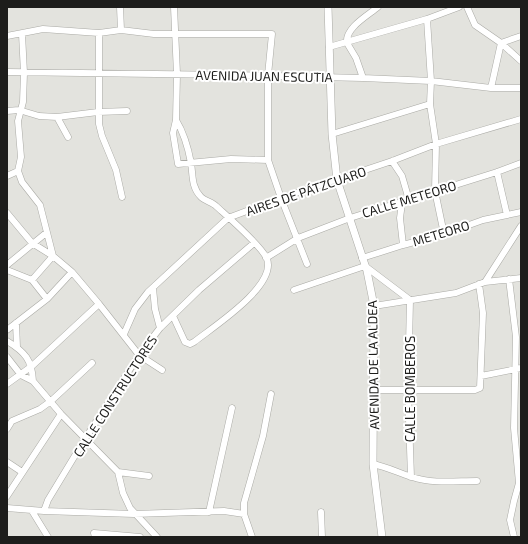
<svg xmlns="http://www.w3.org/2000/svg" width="528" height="544" font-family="'Exo 2',sans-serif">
  <rect width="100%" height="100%" fill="#e3e3de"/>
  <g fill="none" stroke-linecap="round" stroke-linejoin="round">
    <defs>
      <path id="minor" d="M120,7L121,30
        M174,7L177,74L176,120L173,133L178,164L231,159L268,160
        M467,7L475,25L501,43L521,61
        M427,19L431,81L430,104L436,144L435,191L444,234
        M99,33V124L102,136L116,170L122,197
        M7,36L43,29L99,33L121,30L154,34H272L268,75V160L281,198L307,264
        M347,43C345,28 367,16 378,7
        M347,43L356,58L363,78
        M329,47L427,19L459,7
        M7,72L230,75L363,78L431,81L491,88H521
        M491,88L501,43L521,36
        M7,111L19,110L39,116L57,117L98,112L127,111
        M57,117L68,137
        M332,134L430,104
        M392,161L402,176L409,200
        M18,171L22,182L40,205L53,256L72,272L99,304L139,355L162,370
        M18,171L21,157L18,121L23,102L24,73L22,34
        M497,172L507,215
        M7,176L18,171
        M402,203L400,218L403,245
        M7,213L32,243L53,256L32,280
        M266,258L298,238L350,218L497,172L521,163
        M362,258L403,245L444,234L483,220L521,212
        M7,265L46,233
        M7,270L32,280L47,299
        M509,279L516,337L514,428L519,483L514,501L510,520L514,537
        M485,282L521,226
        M153,288L155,309L160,328
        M294,290L365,266L410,300L408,390L411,477
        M374,306L456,293L485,282L521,278
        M173,316L185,342L190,344L194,342C213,327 277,286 267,259C262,246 228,217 216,206C212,202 205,201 201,197C191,187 193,174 191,163C188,147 184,133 176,120
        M16,323L17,347
        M7,330L47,299L72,272
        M124,334L135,309L148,292L228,218L281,198L392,161L436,144L521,119
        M7,341C25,352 32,360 33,381
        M7,357L21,375L33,381L61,414L118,472L123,493L130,508L157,537
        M481,376L521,368
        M7,384L32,366L99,304
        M374,390H475L480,388L483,313L479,284
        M7,429L12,421L40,409L51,401L92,363
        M7,462L22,472
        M373,464C387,467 399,473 412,477C433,484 455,481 477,481
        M118,472L149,476
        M7,496L61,414
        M7,508L44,511L134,514L224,511L244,514
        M32,511L48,537
        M44,511L48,500L85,439L139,355L160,328L199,290L254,243
        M209,512L232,408
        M321,512L322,537
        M95,537L94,533L140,537
        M252,537L244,514V503L263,436L271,394"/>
      <path id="major" d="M328,7L332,134L337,180L367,271L374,306L373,464L382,537"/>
    </defs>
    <use href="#minor" stroke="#aaaaa5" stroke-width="7"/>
    <use href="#major" stroke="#aaaaa5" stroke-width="8"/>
    <use href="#minor" stroke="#fff" stroke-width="6"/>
    <use href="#major" stroke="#fff" stroke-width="7"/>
  </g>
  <g text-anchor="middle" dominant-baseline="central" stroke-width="4" stroke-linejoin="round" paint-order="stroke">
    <g font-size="13" fill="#1d1d1b" stroke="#fff">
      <text transform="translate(264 76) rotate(1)">AVENIDA JUAN ESCUTIA</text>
      <text transform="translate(306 191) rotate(-19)">AIRES DE PÁTZCUARO</text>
      <text transform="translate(409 199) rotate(-17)">CALLE METEORO</text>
      <text transform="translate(441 233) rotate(-17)">METEORO</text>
      <text transform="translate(373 365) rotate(-91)">AVENIDA DE LA ALDEA</text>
      <text transform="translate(410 389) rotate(-90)">CALLE BOMBEROS</text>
      <text transform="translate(115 396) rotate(-57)">CALLE CONSTRUCTORES</text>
    </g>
  </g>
  <rect width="528" height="544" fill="none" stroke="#1d1d1b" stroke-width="16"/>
</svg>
